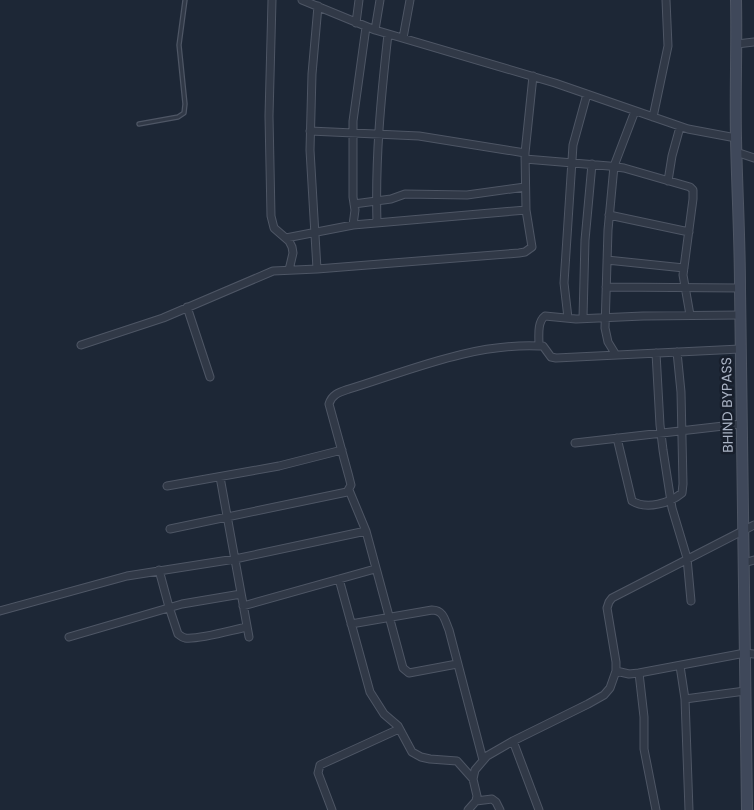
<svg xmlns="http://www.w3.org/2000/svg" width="754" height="810" font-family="Poppins,sans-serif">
  <rect width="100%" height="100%" fill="#1d2736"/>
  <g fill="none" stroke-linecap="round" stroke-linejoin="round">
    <defs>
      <path id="lane" d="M139,124L178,117L184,113L185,104L179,45L185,0"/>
      <path id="street" d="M272,0L269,116L271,216L274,228L289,241L292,247L293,253L289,270
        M302,0L375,30L555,83L688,129L736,138
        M356,23L359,0
        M375,30L380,0
        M403,38L410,0
        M737,44L754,42
        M653,117L668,46L666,0
        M310,131L419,136L525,153
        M736,152L754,158
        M525,159L609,166L624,168L690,187L693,190V199L683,275L690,315
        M668,181L672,156L680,127
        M354,204L391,199L405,194L467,195L525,187
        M609,215L689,232
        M377,223C375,159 381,97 388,34
        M353,225L355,210L353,197V121L366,27
        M286,238L353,225L526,210
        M607,260L684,268
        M317,269L310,150L312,74L318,6
        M606,287L740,288
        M187,307L210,377
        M568,318L564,283L573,145L587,94
        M583,318L585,240L592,164
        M81,345L163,318L273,271L317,269L519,253L525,252L532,247L526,210L525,153L533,76
        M539,346C539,336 537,322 545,316L576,319L643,316L740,315
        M656,353L660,425L663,450L672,508L687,558L691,601
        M616,355L608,342L605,328L608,230L614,166L635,111
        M617,438L632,501C647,510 670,503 682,493L683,484L681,392L677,352
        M575,443L741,424
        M220,477L249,637
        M167,486L279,466L342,450
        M349,490L366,531L403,668L409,673L457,664
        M170,529L347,492L351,485L349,477L329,404C332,394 340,392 349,389C411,370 473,343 539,346H543L551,357L556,358L740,349
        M744,563L754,560
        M159,570L169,607L178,634C181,636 181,637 185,638C199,640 232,630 247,627
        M339,579L370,692L384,714L398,726L412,752L421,757L430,759L457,761L473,779
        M243,606L375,569
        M0,611L127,576L235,559L366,531
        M351,624L432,610C444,610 445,621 449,630L483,760
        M69,637L182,604L241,594
        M680,666L685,699
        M616,671L629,674L639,673L644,717V749L656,810
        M639,673L745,653L754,654
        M513,741L539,810
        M476,801L492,799L496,802L500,810
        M332,810L318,773L320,765L399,729
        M468,810L476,801L477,796L473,779L475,770L487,756L513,741L588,704L604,695L610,688L616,671V662L607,608L609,602L612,598L754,525
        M689,810L685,699L745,691"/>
      <path id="secondary" d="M736,0C737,46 735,92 736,138C737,189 740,239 740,289C742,463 745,636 747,810"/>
    </defs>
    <use href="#lane" stroke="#4e5665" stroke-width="5.5"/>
    <use href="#street" stroke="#4e5665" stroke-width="9"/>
    <use href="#secondary" stroke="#4e5665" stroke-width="12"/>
    <use href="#lane" stroke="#313947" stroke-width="3"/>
    <use href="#street" stroke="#313947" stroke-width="7"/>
    <use href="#secondary" stroke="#3f485a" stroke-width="10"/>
  </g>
  <g text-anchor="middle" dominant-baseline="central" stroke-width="5" stroke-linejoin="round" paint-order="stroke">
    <g font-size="14" fill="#aab3c4" stroke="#171e2b">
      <text transform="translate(727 405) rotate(-91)">BHIND BYPASS</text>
    </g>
  </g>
</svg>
